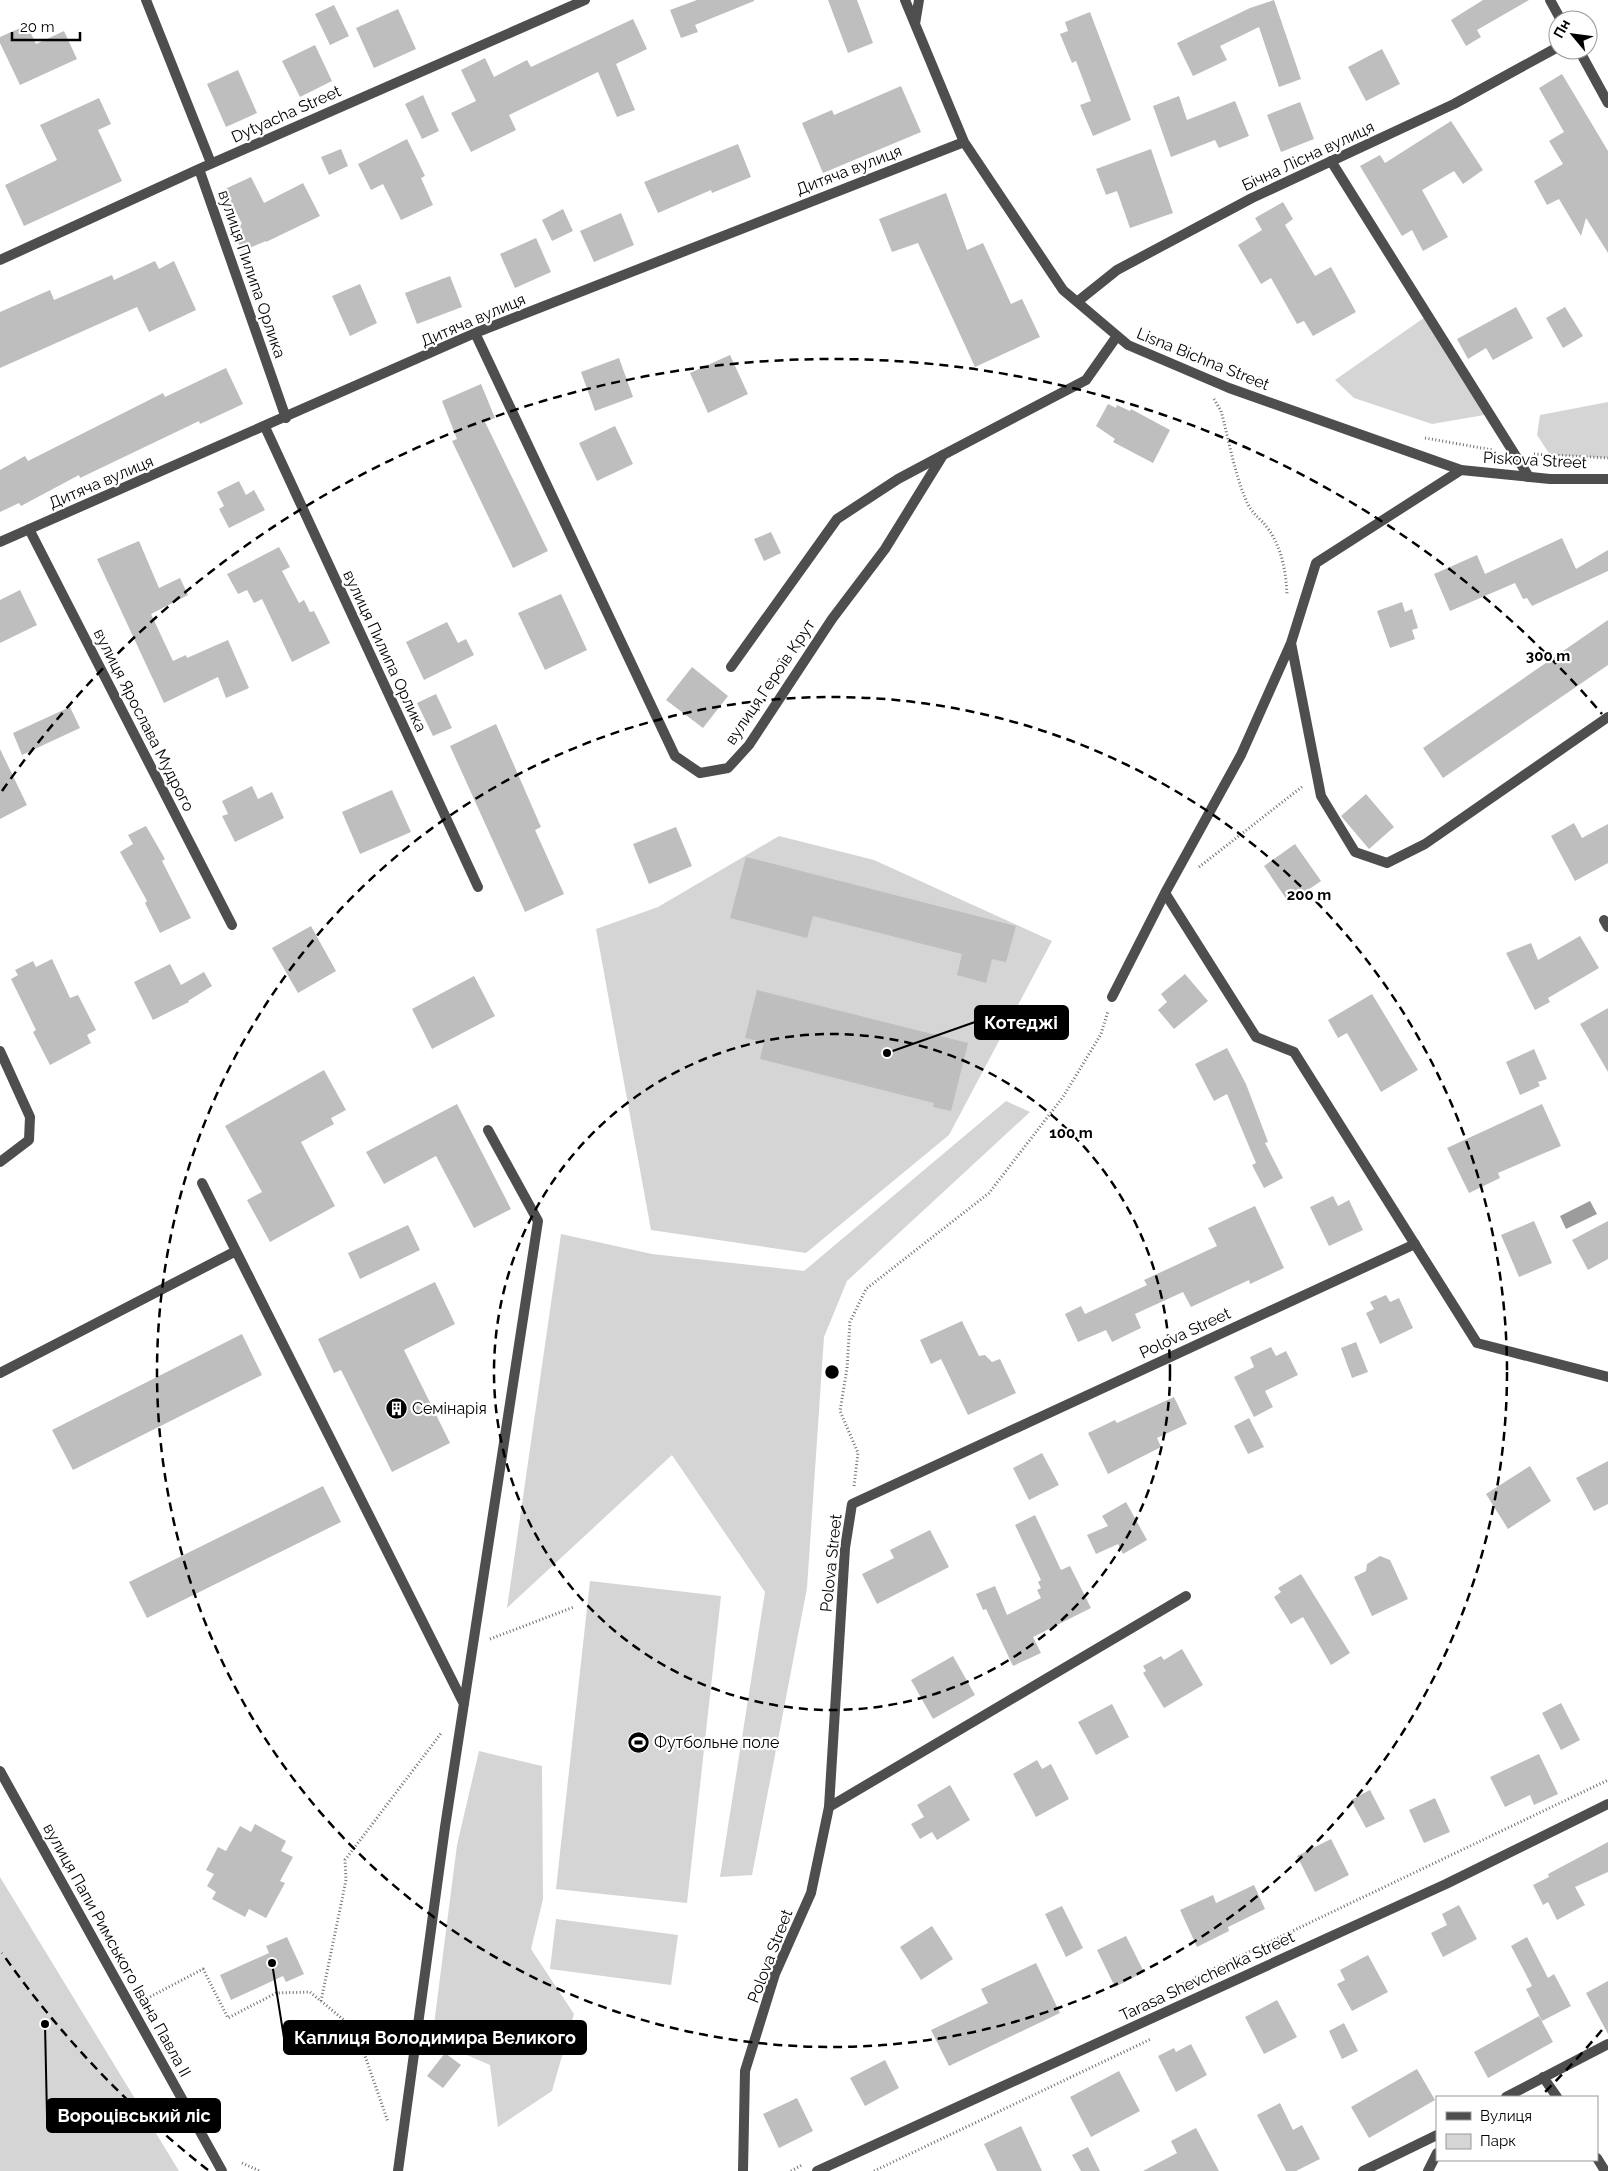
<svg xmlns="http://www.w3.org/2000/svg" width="1608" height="2171" font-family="Raleway,sans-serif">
  <rect width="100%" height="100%" fill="#fff"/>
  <path fill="#d5d5d5" d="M1428,315L1490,414L1432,424L1354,398L1335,380Z
    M1608,402V458L1550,455L1537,435L1540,415Z
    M779,836L874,860L1052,941L949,1135L806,1253L651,1230L596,929L658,907Z
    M1006,1101L1030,1112L847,1281L824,1337L807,1588L752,1875L720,1877L765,1592L672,1455L507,1608L561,1234L652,1254L804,1271Z
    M590,1581L721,1596L687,1903L556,1889Z
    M479,1751L542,1766L543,1899L531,1949L574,2014L552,2091L498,2127L490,2065L432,2040L457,1845Z
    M0,1877L179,2171H0Z
    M556,1919L678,1935L671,1985L550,1969Z"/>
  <path fill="#9c9c9c" d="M1590,1201L1597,1214L1566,1229L1560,1216Z"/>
  <path fill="#bebebe" d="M697,0H754V1L695,25L698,32L681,38L670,10Z
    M828,0H857L873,43L848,53Z
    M1274,0L1301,79L1279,87L1259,27L1220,46L1227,60L1193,76L1177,43L1250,8Z
    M1483,0H1529L1477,30L1481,37L1466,46L1451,20Z
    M334,5L349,36L330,45L315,14Z
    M398,9L416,49L374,68L356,28Z
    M1090,12L1131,120L1093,136L1080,105L1091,101L1076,61L1072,63L1060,34L1068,31L1065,22Z
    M633,19L647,49L616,64L635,110L617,117L598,72L509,115L516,130L471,152L451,113L476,101L461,70L485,58L494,77L527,60L531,67Z
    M27,25L36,44L64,31L77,59L20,85L0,43V37Z
    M315,45L332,81L300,97L282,61Z
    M1382,49L1400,84L1366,101L1348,67Z
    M238,70L257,113L226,127L207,84Z
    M1562,74L1608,151V253L1586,218L1581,236L1559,199L1547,205L1534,181L1563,164L1549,141L1564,132L1539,88Z
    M901,86L921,132L823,173L802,123L832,110L834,115Z
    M423,95L439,131L422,139L405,104Z
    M1179,96L1187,120L1235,101L1249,136L1219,148L1215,140L1171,157L1153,106Z
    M99,98L111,124L98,130L122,181L24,226L5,185L57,160L40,125Z
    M1300,102L1314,139L1281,152L1267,115Z
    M1451,121L1483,170L1463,184L1454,171L1422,190L1448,237L1423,251L1412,230L1402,236L1360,166L1380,155L1385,163Z
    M407,139L425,176L421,178L433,205L401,220L383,184L371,190L358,164Z
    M738,144L751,177L712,193L711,190L658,213L644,182Z
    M341,149L348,166L329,175L321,157Z
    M1151,149L1173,213L1130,228L1117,191L1106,195L1096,169Z
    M251,177L264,203L303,183L320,216L266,242V241L242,251L232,229L242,224L225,189Z
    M946,193L967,250L983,243L1011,304L1022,299L1040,337L975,367L918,243L892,252L879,219Z
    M1283,202L1293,219L1285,225L1315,276L1331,267L1356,312L1313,336L1304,321L1297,324L1271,278L1261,284L1238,245L1262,230L1255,218Z
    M563,209L573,231L552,241L542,220Z
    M621,213L634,245L594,262L580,231Z
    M536,238L551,272L515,288L500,254Z
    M155,261L159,269L174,261L196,310L149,332L137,307L0,368V312L50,290L54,300L112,275L114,280Z
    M450,276L462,307L417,324L405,293Z
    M360,284L377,323L350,336L332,296Z
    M1516,307L1533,338L1493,360L1486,348L1468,359L1457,339Z
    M1565,307L1583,336L1563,348L1546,318Z
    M730,355L748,394L708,413L690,373Z
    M619,358L633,397L595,411L581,372Z
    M226,368L243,404L200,424L199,421L80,478L79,475L21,506L19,503L0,512V470L25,456L28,461L163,393L165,397Z
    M481,384L495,418L485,422L548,551L513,568L452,441L457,439L442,401Z
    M1108,404L1116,408L1117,405L1130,411L1131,409L1170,430L1153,463L1113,442L1115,439L1096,426Z
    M615,426L633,464L597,481L579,443Z
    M239,481L246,495L254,490L265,510L229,528L219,509L224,506L217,492Z
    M771,532L781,553L764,561L754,539Z
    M1562,538L1576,569L1608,550V571L1532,606L1527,598L1523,599L1515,583L1450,611L1434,574L1477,555L1485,574Z
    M139,541L159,588L180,578L188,595L151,614L173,661L186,655L187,658L228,640L249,688L226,698L218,677L164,703L97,559Z
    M279,547L290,567L282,571L299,603L304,600L310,612L314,611L330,643L292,662L262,599L254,603L247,590L238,594L227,574Z
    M20,590L37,625L0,643V600Z
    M561,594L587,650L545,670L518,613Z
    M1402,602L1405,612L1412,609L1418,628L1412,630L1415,639L1390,648L1377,611Z
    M1608,620V665L1443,778L1423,748Z
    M447,622L458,643L466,639L474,655L424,680L406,642Z
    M692,667L728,696L703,728L666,700Z
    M436,694L452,728L433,736L417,703Z
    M70,707L80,728L22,755L13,733Z
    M496,724L541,827L535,830L564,894L525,912L450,746Z
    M0,749L27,805L0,819Z
    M252,786L258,799L272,792L284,818L235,842L222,816L228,814L222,801Z
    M392,790L411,832L360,854L342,812Z
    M1366,794L1394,827L1369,849L1341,816Z
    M1574,823L1582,838L1608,824V863L1575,881L1551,836Z
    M146,826L165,859L162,861L191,918L160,933L145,903L147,901L120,852L133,844L128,835Z
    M676,827L692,866L649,884L633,844Z
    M1295,844L1321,881L1289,903L1264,866Z
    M746,857L1016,926L1006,962L992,959L986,983L957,975L962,954L813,916L807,938L730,918Z
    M311,926L336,971L298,993L272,948Z
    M1580,936L1599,968L1548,998L1550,1002L1535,1010L1506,953L1531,943L1538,960Z
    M52,959L70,998L78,995L96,1030L87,1035L91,1043L50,1065L33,1032L36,1030L11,979L18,975L15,970L33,961L36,967Z
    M170,964L181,985L204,972L212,986L188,1001L189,1002L153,1020L134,982Z
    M1185,974L1208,1001L1174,1029L1158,1010L1167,1002L1161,994Z
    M474,976L495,1016L432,1049L412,1009Z
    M757,990L968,1043L951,1111L933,1107L934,1103L760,1059L764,1042L745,1038Z
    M1372,994L1418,1070L1381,1092L1347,1033L1338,1038L1328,1020Z
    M1608,1008V1072L1580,1024Z
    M1227,1048L1246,1084L1268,1142L1265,1143L1283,1178L1264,1188L1252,1165L1256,1163L1227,1094L1214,1101L1195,1064Z
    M1534,1049L1547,1079L1538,1082L1540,1086L1520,1095L1506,1062Z
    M324,1070L346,1110L331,1118L334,1124L301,1142L335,1206L270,1242L247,1200L262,1192L225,1126Z
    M457,1104L511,1209L474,1228L436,1156L384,1184L366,1152Z
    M1542,1104L1561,1146L1498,1173L1500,1178L1469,1193L1447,1148Z
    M1333,1196L1338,1206L1349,1200L1363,1230L1329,1246L1310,1207Z
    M1255,1206L1284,1268L1250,1284L1249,1280L1191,1307L1183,1292L1135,1314L1141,1328L1112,1342L1106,1330L1078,1342L1065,1314L1081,1306L1085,1314L1147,1285L1144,1280L1217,1246L1208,1228Z
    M1534,1221L1552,1263L1519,1277L1501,1235Z
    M1608,1221V1259L1588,1270L1572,1240Z
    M408,1225L420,1250L360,1279L348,1253Z
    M435,1282L455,1324L404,1350L450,1443L392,1472L341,1370L334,1373L318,1339Z
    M1386,1295L1390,1302L1399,1298L1413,1328L1380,1344L1366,1313L1374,1309L1370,1302Z
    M962,1321L979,1356L985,1355L992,1362L1000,1359L1016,1393L968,1415L941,1359L931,1364L920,1340Z
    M242,1334L262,1375L73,1470L52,1430Z
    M1356,1342L1368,1372L1352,1378L1341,1348Z
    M1271,1347L1276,1356L1286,1351L1298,1375L1265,1391L1273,1407L1254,1417L1234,1377L1254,1367L1250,1357Z
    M1174,1397L1187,1424L1157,1438L1161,1447L1108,1474L1088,1433L1115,1420L1117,1423Z
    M1249,1418L1264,1447L1248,1454L1234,1426Z
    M1042,1453L1059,1485L1029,1500L1013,1468Z
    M1608,1461V1504L1594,1511L1576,1478Z
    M1530,1466L1551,1501L1508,1529L1486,1494Z
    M323,1486L341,1522L147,1618L129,1582Z
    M1126,1502L1147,1540L1123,1554L1118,1544L1096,1554L1087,1535L1108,1526L1102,1516Z
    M1035,1515L1061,1570L1070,1566L1091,1608L1033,1637L1041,1653L1013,1666L986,1609L983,1610L976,1594L995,1586L1007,1615L1041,1598L1037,1590L1041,1588L1038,1582L1041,1580L1015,1525Z
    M930,1530L949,1567L877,1604L862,1574L894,1558L890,1550Z
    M1380,1556L1390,1560L1408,1599L1372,1616L1354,1577L1366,1571L1367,1564Z
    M1301,1574L1350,1653L1331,1665L1303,1617L1291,1624L1274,1597L1281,1592L1278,1588Z
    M1182,1649L1203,1685L1164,1708L1143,1673L1146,1671L1143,1666L1161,1656L1164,1660Z
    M953,1656L975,1695L933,1719L911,1680Z
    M1561,1703L1580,1740L1561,1750L1542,1713Z
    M1112,1704L1129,1737L1096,1755L1078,1722Z
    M1539,1754L1558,1794L1534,1805L1530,1795L1505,1807L1490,1777Z
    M1037,1760L1042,1769L1051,1764L1069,1799L1036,1817L1013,1774Z
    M950,1785L970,1820L937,1840L932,1832L920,1839L911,1824L924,1817L917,1805Z
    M1370,1790L1385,1819L1366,1828L1351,1800Z
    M1435,1798L1450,1832L1424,1843L1409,1810Z
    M255,1824L286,1841L281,1851L293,1857L280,1881L285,1883L266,1918L249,1909L245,1917L212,1899L216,1892L207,1886L214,1874L206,1870L218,1847L226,1851L240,1826L251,1832Z
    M1331,1839L1349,1875L1315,1892L1297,1856Z
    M1608,1842V1872L1575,1887L1585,1905L1557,1920L1548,1902L1543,1905L1533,1885L1549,1877L1548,1874Z
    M1254,1885L1265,1909L1228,1927L1229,1931L1197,1947L1180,1910L1213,1895L1216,1903Z
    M1459,1905L1477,1939L1443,1957L1431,1933L1447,1925L1442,1914Z
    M1062,1906L1083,1948L1066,1957L1045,1914Z
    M932,1926L953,1959L921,1980L900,1947Z
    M1126,1936L1144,1972L1115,1987L1097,1950Z
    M287,1937L304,1974L286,1982L283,1976L231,2000L220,1975L269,1953L266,1946Z
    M1527,1937L1548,1978L1554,1974L1571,2006L1542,2021L1526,1989L1532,1986L1511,1946Z
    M1368,1955L1388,1992L1352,2011L1337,1984L1345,1980L1340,1970Z
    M1036,1963L1060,2013L949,2066L931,2030L988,2003L981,1989Z
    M1608,1981V2034L1586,1993Z
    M1277,2000L1297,2037L1264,2054L1245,2017Z
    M1539,2016L1553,2042L1488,2078L1474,2052Z
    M1344,2023L1358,2051L1342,2059L1329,2031Z
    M1191,2044L1207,2075L1176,2092L1158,2056L1174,2048L1176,2052Z
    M445,2053L461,2065L443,2088L427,2076Z
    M885,2060L899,2088L865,2106L850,2078Z
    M1417,2069L1435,2100L1369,2138L1351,2107Z
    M1119,2071L1140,2111L1091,2137L1070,2097Z
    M797,2098L813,2131L779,2148L763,2114Z
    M1280,2103L1293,2130L1302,2125L1320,2159L1296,2171H1286L1257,2115Z
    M1021,2126L1042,2171H997L984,2144Z
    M1196,2128L1219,2171H1143L1177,2153L1171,2141Z
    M1088,2147L1100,2171H1081L1072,2155Z"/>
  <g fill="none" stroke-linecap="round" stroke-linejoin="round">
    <path stroke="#707070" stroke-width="3" stroke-dasharray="1 2.5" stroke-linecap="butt" d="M1214,399L1221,411C1229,440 1234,472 1246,500C1252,515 1261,518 1269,530C1282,549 1286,572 1287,595
      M1425,438L1493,450
      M1534,454L1608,458
      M1199,867L1303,786
      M854,1486L858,1453L840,1411L847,1368L850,1322L866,1289L989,1193L1063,1097L1101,1034L1108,1011
      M490,1639L574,1607
      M1167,1991L1608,1780
      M144,2000L203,1969L228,2018L276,1993L310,1992L356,2030L388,2122
      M321,2001L346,1880L345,1860L442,1732
      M242,2163L260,2171
      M791,2171L802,2165
      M874,2171L1151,2039"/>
    <path stroke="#4e4e4e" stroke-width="10" d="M1331,161L1529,477
      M1291,643L1321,796L1355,852L1387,863L1425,844L1608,717
      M731,667L837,519L898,479L943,455
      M1165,893L1256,1037L1294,1052L1477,1343L1608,1377
      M1112,997L1165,893L1241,755L1291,643L1316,563L1461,470
      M202,1183L236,1251
      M0,1373L236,1251L464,1704
      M829,1807L1186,1596
      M398,2171L445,1827L538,1221L488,1130"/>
    <path stroke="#4e4e4e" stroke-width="10" d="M146,0L211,163
      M905,0L964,142L1063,290L1128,345L1229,388L1461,470L1550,479H1608
      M1550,0L1561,20
      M915,24L919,0
      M1579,50L1608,103
      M199,169L286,418
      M0,260L199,169L585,0
      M1077,302L1117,270L1252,198L1454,104L1558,47
      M475,333L675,756L700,773L728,768L749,745L832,619L885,549L943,455L1086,380L1117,336
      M265,427L478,887
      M29,529L232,925
      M0,542L475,333L964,142
      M1604,920L1608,927
      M0,1051L30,1117L29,1140L0,1162
      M0,1771L222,2171
      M1543,2077L1557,2097
      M1506,2097L1608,2044
      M1597,2158L1605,2171
      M743,2171L745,2071L775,1974L811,1893L829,1807L845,1548L852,1504L1415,1244
      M817,2171L1446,1884L1608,1804
      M1363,2171L1437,2135
      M1428,2171L1437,2153"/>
  </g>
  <g fill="none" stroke="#000" stroke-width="2.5" stroke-dasharray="9 6">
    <circle cx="832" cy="1372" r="338"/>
    <circle cx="832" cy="1372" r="675"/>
    <path d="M1602 2030A1013 1013 0 0 1 1542 2095M208 2170A1013 1013 0 0 1 2 1953M2 791A1013 1013 0 0 1 1602 714"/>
  </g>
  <defs>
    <symbol id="building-disc" viewBox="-11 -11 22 22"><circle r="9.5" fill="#000" stroke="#fff"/><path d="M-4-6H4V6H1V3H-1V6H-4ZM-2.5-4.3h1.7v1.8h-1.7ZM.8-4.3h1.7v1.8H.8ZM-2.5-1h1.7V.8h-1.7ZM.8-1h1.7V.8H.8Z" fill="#fff"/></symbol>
    <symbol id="stadium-disc" viewBox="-11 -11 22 22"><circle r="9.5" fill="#000" stroke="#fff"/><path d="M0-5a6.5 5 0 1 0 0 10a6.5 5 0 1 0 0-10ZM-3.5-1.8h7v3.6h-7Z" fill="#fff"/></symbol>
  </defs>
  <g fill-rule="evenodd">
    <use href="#building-disc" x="384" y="1396" width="25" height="25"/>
    <use href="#stadium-disc" x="626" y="1730" width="25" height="25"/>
  </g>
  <g text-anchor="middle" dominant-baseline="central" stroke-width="4.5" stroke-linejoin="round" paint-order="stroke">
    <g font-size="16" fill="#000" stroke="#fff">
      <text transform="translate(286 114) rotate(-24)">Dytyacha Street</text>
      <text transform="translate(1308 156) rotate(-25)">Бічна Лісна вулиця</text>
      <text transform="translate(849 170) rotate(-21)">Дитяча вулиця</text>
      <text transform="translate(252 274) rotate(71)">вулиця Пилипа Орлика</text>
      <text transform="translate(473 320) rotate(-23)">Дитяча вулиця</text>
      <text transform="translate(1203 359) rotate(22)">Lisna Bichna Street</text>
      <text transform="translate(1535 460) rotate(3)">Piskova Street</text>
      <text transform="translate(101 482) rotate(-23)">Дитяча вулиця</text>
      <text transform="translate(385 651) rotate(65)">вулиця Пилипа Орлика</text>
      <text transform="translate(770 682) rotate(-56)">вулиця Героїв Крут</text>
      <text transform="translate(144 720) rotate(63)">вулиця Ярослава Мудрого</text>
      <text transform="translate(1185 1333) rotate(-25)">Polova Street</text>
      <text transform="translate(831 1563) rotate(-84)">Polova Street</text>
      <text transform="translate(117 1950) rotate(61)">вулиця Папи Римського Івана Павла ІІ</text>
      <text transform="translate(770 1956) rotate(-69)">Polova Street</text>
      <text transform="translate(1207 1976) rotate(-25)">Tarasa Shevchenka Street</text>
    </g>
    <g font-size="16" fill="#000" stroke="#fff" text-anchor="start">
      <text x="412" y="1408">Семінарія</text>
      <text x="654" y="1742">Футбольне поле</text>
    </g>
  </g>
  <circle cx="832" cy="1372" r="8" fill="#000" stroke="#fff" stroke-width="2.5"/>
  <g font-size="15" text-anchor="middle" font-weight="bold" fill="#000" stroke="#fff" stroke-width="4.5" stroke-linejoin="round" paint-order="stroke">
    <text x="1548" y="661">300 m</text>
    <text x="1309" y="900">200 m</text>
    <text x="1071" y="1138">100 m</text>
  </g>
  <path fill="none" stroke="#000" stroke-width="2" d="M887 1053L975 1022M272 1963L284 2038M45 2024L47 2116"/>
  <g fill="#000" stroke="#fff" stroke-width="2">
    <circle cx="887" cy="1053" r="5"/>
    <circle cx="272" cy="1963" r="5"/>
    <circle cx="45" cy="2024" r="5"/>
  </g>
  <g fill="#000" stroke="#000" stroke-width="2">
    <rect x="975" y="1006" width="93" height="33" rx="5"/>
    <rect x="284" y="2021" width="302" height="33" rx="5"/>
    <rect x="47" y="2099" width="173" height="33" rx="5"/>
  </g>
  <g font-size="18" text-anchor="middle" font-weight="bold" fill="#fff">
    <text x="1021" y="1029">Котеджі</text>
    <text x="435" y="2044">Каплиця Володимира Великого</text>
    <text x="134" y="2122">Вороцівський ліс</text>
  </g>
  <rect x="1436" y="2096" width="162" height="65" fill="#ffffff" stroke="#999999"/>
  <rect x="1446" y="2112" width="25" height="8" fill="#4e4e4e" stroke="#999999"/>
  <text x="1480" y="2121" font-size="15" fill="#000000">Вулиця</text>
  <rect x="1446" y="2134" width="25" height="15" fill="#d5d5d5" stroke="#999999"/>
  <text x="1480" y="2146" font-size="15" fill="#000000">Парк</text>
  <g transform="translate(1573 35) rotate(299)"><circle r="24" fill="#ffffff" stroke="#999999"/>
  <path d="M0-4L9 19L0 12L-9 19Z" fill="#000000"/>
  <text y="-8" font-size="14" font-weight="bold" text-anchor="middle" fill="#000000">Пн</text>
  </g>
  <path d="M12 32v8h68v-8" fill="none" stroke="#000000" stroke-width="2.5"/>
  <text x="20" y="32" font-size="15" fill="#000000" stroke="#ffffff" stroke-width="4" paint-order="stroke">20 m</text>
</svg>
